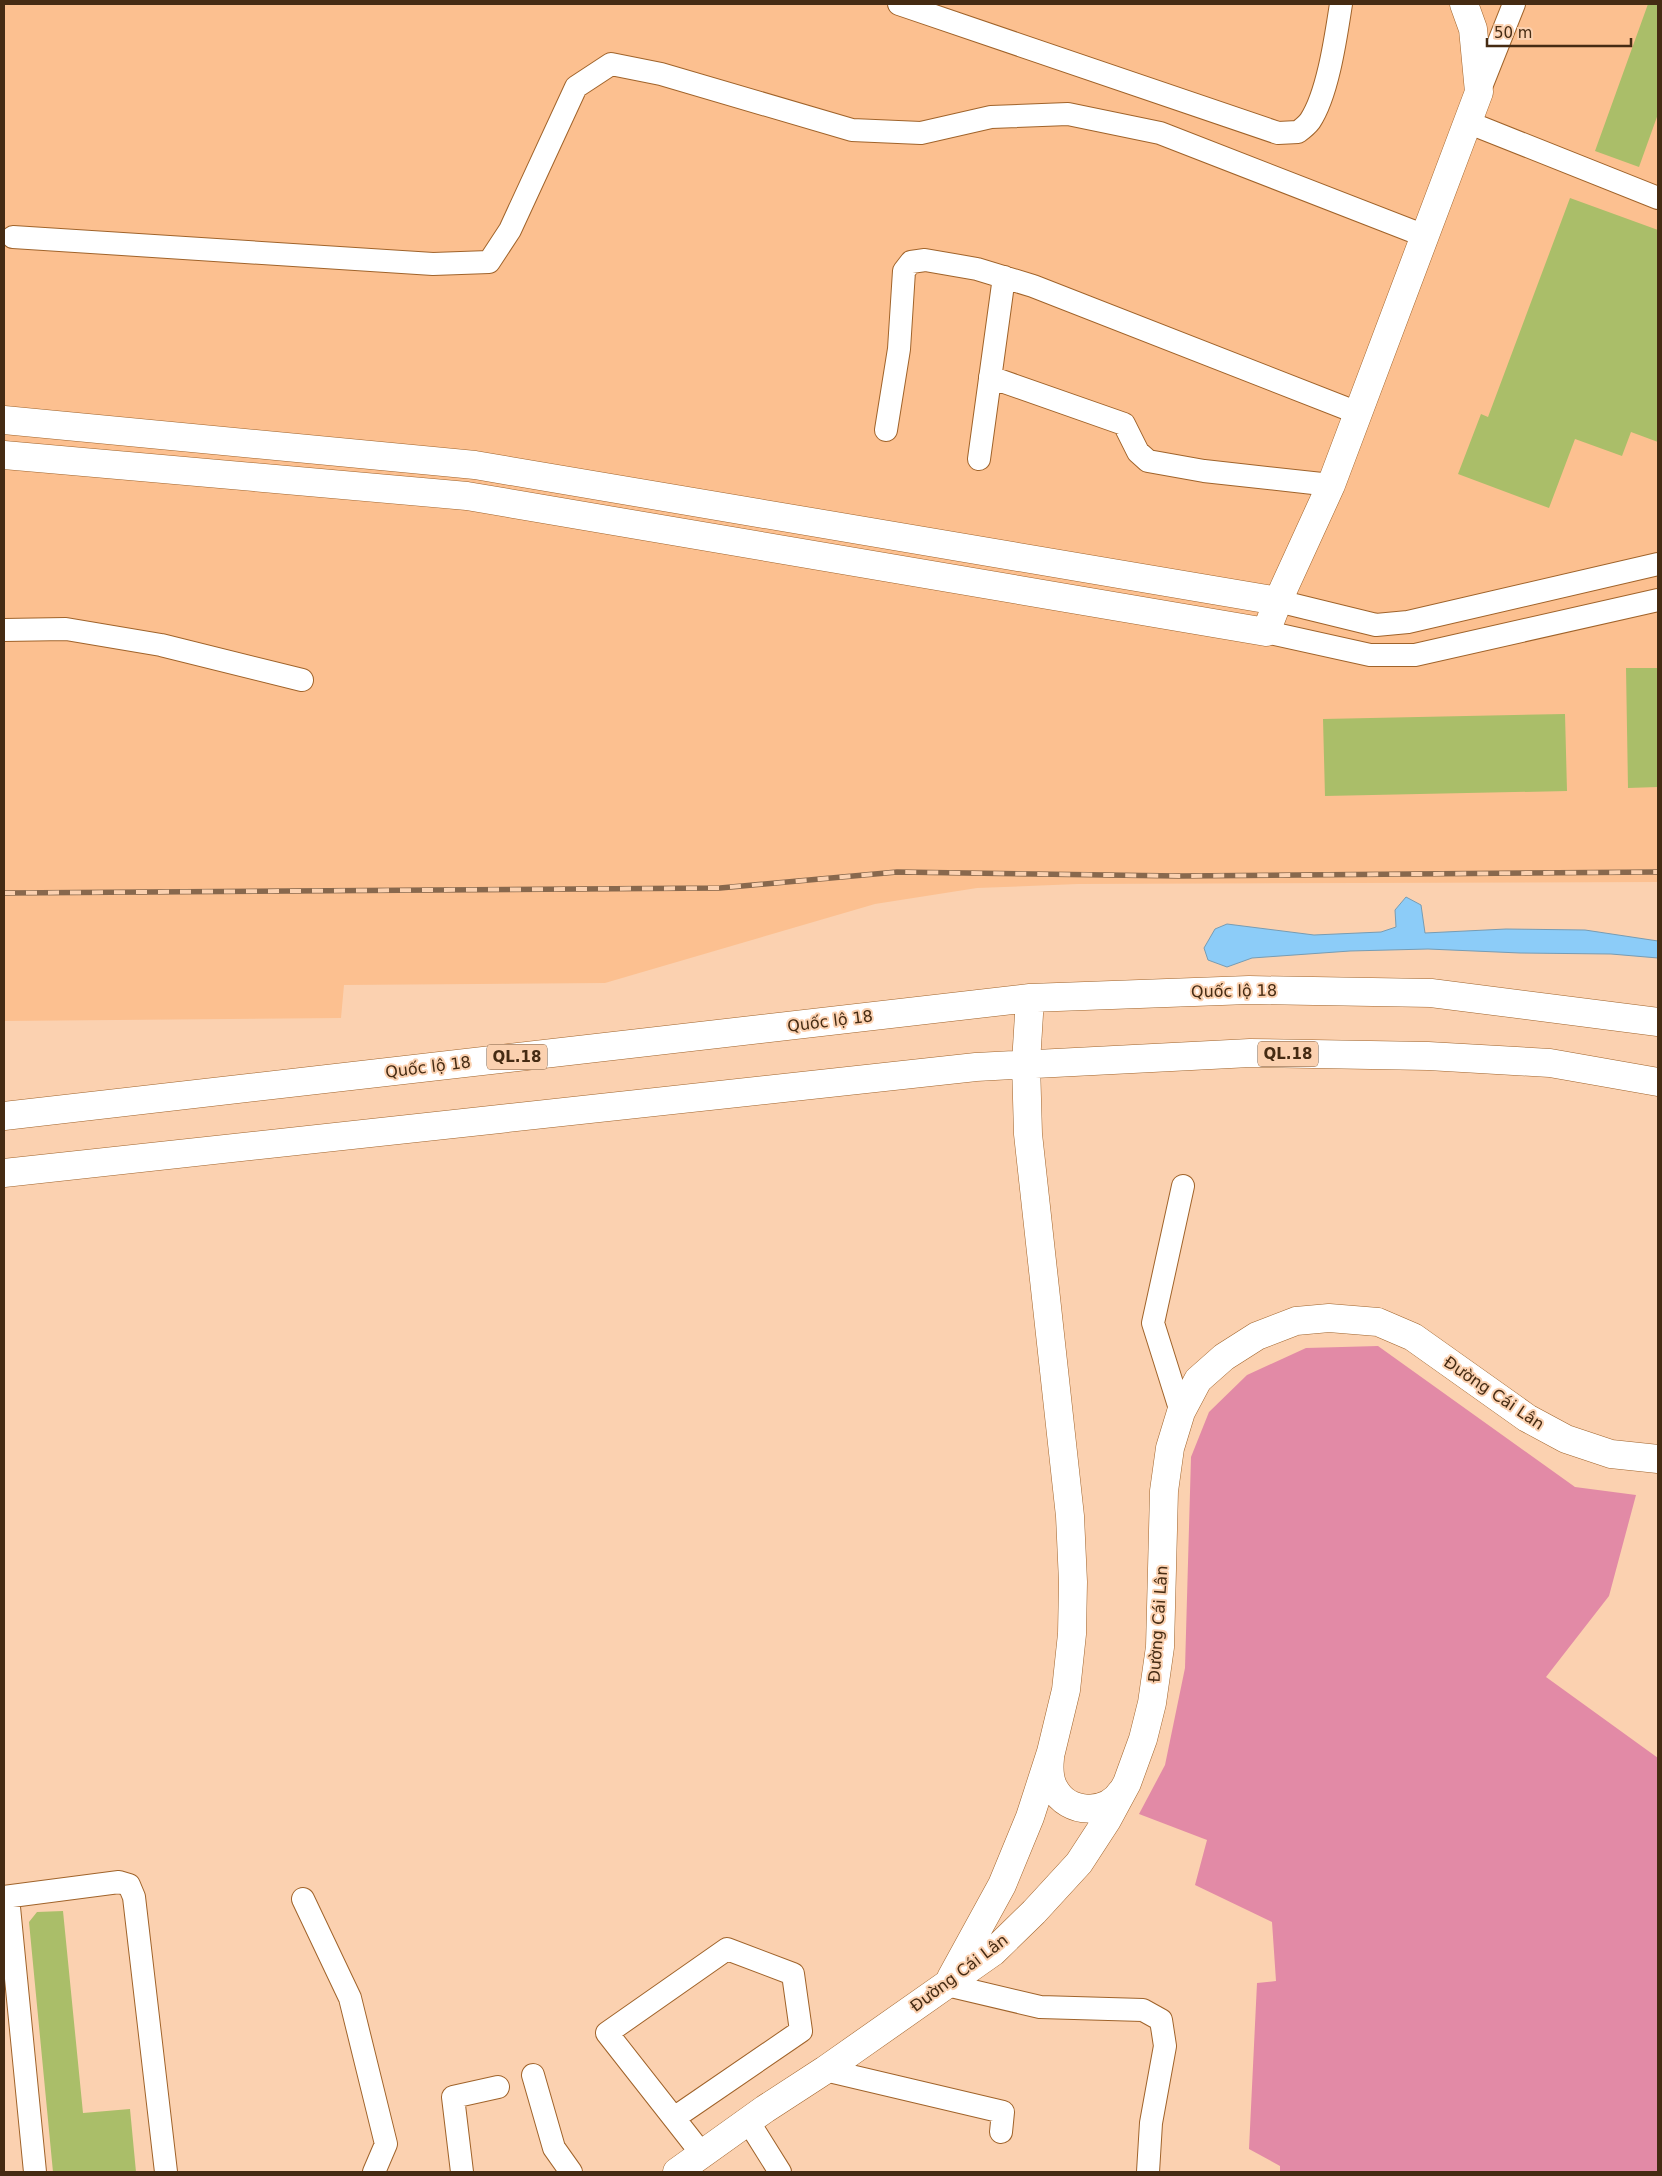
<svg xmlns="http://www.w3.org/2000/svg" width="1662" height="2176" font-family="'DejaVu Sans',sans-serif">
  <rect width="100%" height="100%" fill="#fbd1b0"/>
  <path fill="#fcc090" d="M4,4H1658V882L1078,884L977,888L875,904L605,983L344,985L341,1018L4,1021Z"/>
  <path fill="#e28aa6" d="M1378,1346L1575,1487L1636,1495L1609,1596L1546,1677L1658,1758V2172H1280V2166L1249,2149L1257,1983L1276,1981L1272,1922L1195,1885L1207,1840L1139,1814L1165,1765L1185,1668L1191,1457L1209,1412L1247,1375L1306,1348Z"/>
  <path fill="#8cccf8" stroke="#779cb3" d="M1406,897L1421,905L1425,933L1506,929L1585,930L1658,941V958L1611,954L1520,953L1428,949L1350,951L1252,958L1227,967L1208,960L1204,948L1215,929L1227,924L1314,935L1381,932L1396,927L1395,910Z"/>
  <path fill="#aabe69" d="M1648,4H1658V114L1639,167L1595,151Z
    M1570,198L1658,230V442L1631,432L1622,456L1575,439L1549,508L1458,474L1481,414L1488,417Z
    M1626,668H1658V787L1628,788Z
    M1565,714L1567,791L1325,796L1323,719Z
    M63,1911L83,2113L130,2109L136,2172H53L29,1922L37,1912Z"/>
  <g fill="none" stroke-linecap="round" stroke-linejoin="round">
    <defs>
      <path id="minor" d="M899,4L1278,133L1298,132C1302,129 1307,125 1310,121C1328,94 1336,36 1341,4
        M1479,92L1514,4
        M1467,122L1658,198
        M13,237L433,264L489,262L510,230L576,87L611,64L661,74L852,130L921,133L991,117L1068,114L1160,133L1425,236
        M990,377L1124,424L1138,452L1148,461L1204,471L1331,485
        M886,430L899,349L904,271L911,262L925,260L977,269L1033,286L1358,413
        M979,459L1004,277
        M1278,601L1376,625L1408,622L1658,564
        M4,630L66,629L161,645L302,680
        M1266,632L1370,655H1415L1658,600
        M1181,1412L1153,1323L1183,1186
        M4,1897L119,1882L129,1885L134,1897L166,2172
        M8,1897L35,2172
        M303,1899L350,1998L386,2144L374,2172
        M947,1985L1040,2007L1143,2010L1161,2020L1165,2046L1151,2123L1148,2172
        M825,2070L1003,2112L1001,2132
        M533,2075L554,2148L571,2172
        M674,2118L801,2031L793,1974L727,1949L607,2033L702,2154
        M748,2121L780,2172
        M462,2172L453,2097L498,2087"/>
      <path id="major" d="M4,420L475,465L1278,601
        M4,455L467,496L1266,632L1278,601L1331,485L1479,92L1473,29L1464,4
        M4,1116L1030,998L1249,990L1431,993L1658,1022
        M4,1173L976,1067L1250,1053L1428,1056L1550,1063L1658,1082
        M1050,1758C1049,1768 1049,1779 1054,1788C1068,1815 1107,1815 1122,1791
        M951,1978L1002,1885L1030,1817L1051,1752L1066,1690L1072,1634L1073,1582L1070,1516L1028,1134L1026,1063L1030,998
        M677,2172L765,2109L825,2070L993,1952L1034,1912L1079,1863L1107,1820L1127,1783L1143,1739L1152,1703L1160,1647L1164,1491L1170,1448L1181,1412L1198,1380L1224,1357L1257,1336L1296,1321L1329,1318L1378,1322L1413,1337L1527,1418L1566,1439L1611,1454L1658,1459"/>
    </defs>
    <use href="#minor" stroke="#a0632a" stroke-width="24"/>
    <use href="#major" stroke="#a0632a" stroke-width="29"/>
    <use href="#minor" stroke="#fff" stroke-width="22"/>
    <use href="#major" stroke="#fff" stroke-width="28"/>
    <defs>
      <path id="rail" d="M4,893L720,888L897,872L1179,876L1658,872"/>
    </defs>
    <use href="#rail" stroke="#88684d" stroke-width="5.5"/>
    <use href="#rail" stroke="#fbd1b0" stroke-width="4" stroke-dasharray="11" stroke-linecap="butt"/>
  </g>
  <g text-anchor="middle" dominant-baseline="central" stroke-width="4" stroke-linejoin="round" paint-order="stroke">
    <g fill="#fbd1b0" stroke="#7c5d42" stroke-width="1">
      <rect x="1258" y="1041.5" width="60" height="25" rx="4"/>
      <rect x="487" y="1044.5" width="60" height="25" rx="4"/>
    </g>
    <g font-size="15" font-weight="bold" fill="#452b13">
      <text x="1288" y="1054">QL.18</text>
      <text x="517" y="1057">QL.18</text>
    </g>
    <g font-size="16" fill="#452b13" stroke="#fbd1b0">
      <text transform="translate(1234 991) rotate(-1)">Quốc lộ 18</text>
      <text transform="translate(830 1021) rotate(-7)">Quốc lộ 18</text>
      <text transform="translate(428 1067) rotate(-7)">Quốc lộ 18</text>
      <text transform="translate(1494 1393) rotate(34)">Đường Cái Lân</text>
      <text transform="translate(1158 1624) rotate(-86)">Đường Cái Lân</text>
      <text transform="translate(959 1973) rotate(-37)">Đường Cái Lân</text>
    </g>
  </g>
  <rect width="1662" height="2176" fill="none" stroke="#452b13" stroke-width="10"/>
  <path d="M1487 38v8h144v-8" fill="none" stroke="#452b13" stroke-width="2.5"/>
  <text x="1494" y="38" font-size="15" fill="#452b13" stroke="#fbd1b0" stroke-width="4" paint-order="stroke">50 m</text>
</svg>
